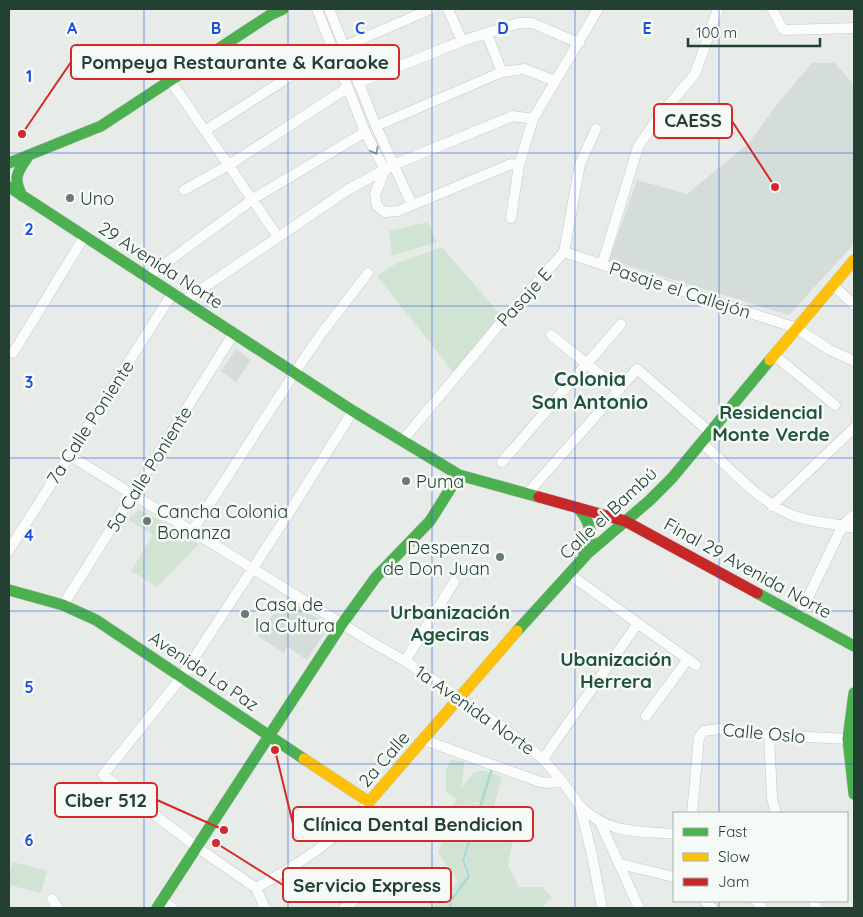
<svg xmlns="http://www.w3.org/2000/svg" width="863" height="917" font-family="Quicksand,sans-serif">
  <rect width="100%" height="100%" fill="#e7ece9"/>
  <path fill="#d5ddd8" d="M812,63H835L854,85V244L789,315L609,260L637,180L687,194L749,143L778,103Z
    M236,349L251,360L236,382L221,371Z
    M286,598L323,622L326,626V631L307,660L288,647L284,653L258,636L274,613L276,614Z"/>
  <path fill="#d1e4d3" d="M428,222L437,242L392,256L389,231Z
    M442,247L504,319L454,373L377,276L395,264Z
    M139,510L168,524L167,527L199,544L157,587L131,571L152,536L156,537L127,519Z
    M451,760L464,761L462,787L473,773L484,770L502,777L490,821L503,831L514,834L508,865L519,887H542L552,898L541,908H451V899L471,876L465,861L481,804L460,799L479,805L461,863L468,877L449,898V908H431L458,882L438,853L456,798L446,792V769Z
    M13,862L47,871L41,893L9,885V874Z"/>
  <g fill="none" stroke-linecap="round" stroke-linejoin="round">
    <path stroke="#a9d9d6" stroke-width="2.5" d="M450,908L451,900L469,876L463,861L492,769"/>
    <defs>
      <path id="street" d="M317,9L365,132L385,170L375,194L377,206L385,212L398,211L511,164L519,165
        M329,9L376,126L412,205
        M448,9L462,41
        M772,9L782,28L785,30L854,28
        M487,34L502,72
        M343,47L431,9
        M170,80L278,237
        M358,83L462,41L519,23H532L579,43
        M376,126L502,72L524,69L555,81
        M206,130L333,49
        M184,190L229,165L347,88
        M511,218L519,165L533,119L598,9
        M564,252L796,328L830,350L854,361
        M602,265L638,147L657,119L695,74L718,9
        M147,277L253,199L365,132
        M833,285L854,305
        M184,301L349,189L393,165L513,116L533,119
        M551,335L619,390
        M13,353L84,237
        M774,355L835,405
        M402,441L499,325L564,252L580,164L596,129
        M702,443C729,467 763,506 797,517C816,523 835,523 854,528
        M69,455L373,643L405,661L502,727L543,759L562,781L580,806L592,855L602,908
        M502,462L621,324
        M527,494L637,369L711,433
        M772,506L854,428
        M192,531L295,372L321,334L368,273
        M9,550L172,294
        M569,574L696,665
        M63,605L234,333
        M799,616L843,525L854,515
        M405,661L454,582
        M646,716L688,659
        M769,735L772,798L776,813
        M424,740L540,782L549,783L562,781
        M543,759L638,623
        M581,807C608,834 639,831 674,834
        M692,813L699,737L704,731L719,729L769,735L848,739
        M600,822L639,908
        M620,864L674,877
        M256,888L198,848L103,775L181,678L287,516L353,411
        M256,888C295,866 341,838 369,802
        M256,888L265,908
        M52,899L58,908
        M163,900L172,908
        M705,901L712,908
        M756,901L762,908
        M813,901L817,908
        M344,908L368,890"/>
      <path id="fast" d="M9,163L101,126L270,15L283,9
        M9,187L353,411L459,475L539,497
        M22,196C12,177 18,171 29,155
        M578,508C591,522 595,538 584,554
        M9,590L63,605L96,620L304,759
        M757,593L854,646
        M517,631L588,553L649,501L672,478L770,360
        M854,693L848,739L854,794
        M157,908L342,624L376,577L430,521L459,475"/>
      <path id="slow" d="M770,360L854,260
        M304,759L369,802L517,631"/>
      <path id="jam" d="M539,497L625,521L757,593"/>
    </defs>
    <use href="#street" stroke="#c4c9c6" stroke-width="11"/>
    <use href="#fast" stroke="#c3cac6" stroke-width="12"/>
    <use href="#slow" stroke="#c3cac6" stroke-width="12"/>
    <use href="#jam" stroke="#c3cac6" stroke-width="12"/>
    <use href="#street" stroke="#fbfcfc" stroke-width="10"/>
    <use href="#fast" stroke="#4caf50" stroke-width="11"/>
    <use href="#slow" stroke="#ffc107" stroke-width="11"/>
    <use href="#jam" stroke="#c62828" stroke-width="11"/>
  </g>
  <defs><path id="oneway-chevron" d="M-2-3.5L2.5 0L-2 3.5" fill="none" stroke-width="1.6" stroke-linecap="round" stroke-linejoin="round" transform="scale(1.25)"/></defs>
  <use stroke="#909e98" href="#oneway-chevron" transform="translate(375 151) rotate(62)"/>
  <path fill="none" stroke="#1d4ed8" stroke-width="1" stroke-opacity="0.55" d="M144,9V908M288,9V908M432,9V908M575,9V908M719,9V813M9,153H854M9,306H854M9,458H854M9,611H854M9,764H854M719,901V908"/>
  <g fill="#687c73" stroke="#f6faf7" stroke-width="2">
    <circle cx="70" cy="198" r="5"/>
    <circle cx="406" cy="481" r="5"/>
    <circle cx="147" cy="521" r="5"/>
    <circle cx="500" cy="557" r="5"/>
    <circle cx="245" cy="614" r="5"/>
  </g>
  <g text-anchor="middle" dominant-baseline="central" stroke-width="5" stroke-linejoin="round" paint-order="stroke">
    <g font-size="18" fill="#244033" stroke="#f6faf7" text-anchor="start">
      <text x="80" y="198">Uno</text>
      <text x="416" y="481">Puma</text>
      <text x="157" y="511">Cancha Colonia<tspan x="157" dy="21">Bonanza</tspan></text>
      <text x="490" y="547" text-anchor="end">Despenza<tspan x="490" dy="21">de Don Juan</tspan></text>
      <text x="255" y="604">Casa de<tspan x="255" dy="21">la Cultura</tspan></text>
    </g>
    <g font-size="18" fill="#244033" stroke="#f6faf7">
      <text transform="translate(161 265) rotate(33)">29 Avenida Norte</text>
      <text transform="translate(680 290) rotate(18)">Pasaje el Callejón</text>
      <text transform="translate(524 297) rotate(-48)">Pasaje E</text>
      <text transform="translate(90 422) rotate(-57)">7a Calle Poniente</text>
      <text transform="translate(149 469) rotate(-58)">5a Calle Poniente</text>
      <text transform="translate(608 513) rotate(-43)">Calle el Bambú</text>
      <text transform="translate(748 568) rotate(29)">Final 29 Avenida Norte</text>
      <text transform="translate(204 671) rotate(34)">Avenida La Paz</text>
      <text transform="translate(475 710) rotate(35)">1a Avenida Norte</text>
      <text transform="translate(764 733) rotate(5)">Calle Oslo</text>
      <text transform="translate(384 759) rotate(-49)">2a Calle</text>
    </g>
    <g font-size="19" font-weight="bold" fill="#20523c" stroke="#f6faf7">
      <text x="771" y="412">Residencial<tspan x="771" dy="22">Monte Verde</tspan></text>
      <text x="450" y="612">Urbanización<tspan x="450" dy="22">Ageciras</tspan></text>
      <text x="616" y="659">Ubanización<tspan x="616" dy="22">Herrera</tspan></text>
    </g>
    <g font-size="20" font-weight="bold" fill="#20523c" stroke="#f6faf7">
      <text x="590" y="378">Colonia<tspan x="590" dy="23">San Antonio</tspan></text>
    </g>
  </g>
  <g font-size="16" text-anchor="middle" font-weight="bold" fill="#1d4ed8" stroke="#f6faf7" stroke-width="5" stroke-linejoin="round" paint-order="stroke">
    <text x="72" y="34">A</text>
    <text x="216" y="34">B</text>
    <text x="360" y="34">C</text>
    <text x="503" y="34">D</text>
    <text x="647" y="34">E</text>
    <text x="29" y="82">1</text>
    <text x="29" y="235">2</text>
    <text x="29" y="388">3</text>
    <text x="29" y="541">4</text>
    <text x="29" y="693">5</text>
    <text x="29" y="846">6</text>
  </g>
  <path fill="none" stroke="#d62828" stroke-width="2" d="M22 134L71 62M775 187L732 121M224 830L157 800M275 750L293 824M216 843L283 885"/>
  <g fill="#d62828" stroke="#f6faf7" stroke-width="2">
    <circle cx="22" cy="134" r="5"/>
    <circle cx="775" cy="187" r="5"/>
    <circle cx="224" cy="830" r="5"/>
    <circle cx="275" cy="750" r="5"/>
    <circle cx="216" cy="843" r="5"/>
  </g>
  <g fill="#f6faf7" stroke="#d62828" stroke-width="2">
    <rect x="71" y="45" width="328" height="34" rx="5"/>
    <rect x="654" y="104" width="78" height="34" rx="5"/>
    <rect x="55" y="783" width="102" height="34" rx="5"/>
    <rect x="293" y="807" width="240" height="34" rx="5"/>
    <rect x="283" y="868" width="168" height="34" rx="5"/>
  </g>
  <g font-size="19" text-anchor="middle" font-weight="bold" fill="#244033">
    <text x="235" y="69">Pompeya Restaurante &amp; Karaoke</text>
    <text x="693" y="127">CAESS</text>
    <text x="106" y="807">Ciber 512</text>
    <text x="413" y="831">Clínica Dental Bendicion</text>
    <text x="367" y="892">Servicio Express</text>
  </g>
  <rect width="863" height="917" fill="none" stroke="#244033" stroke-width="20"/>
  <rect x="673" y="812" width="175" height="90" fill="#f6faf7" stroke="#a2b0a9"/>
  <rect x="683" y="828" width="25" height="8" fill="#4caf50" stroke="#a2b0a9"/>
  <text x="718" y="837" font-size="15" fill="#244033">Fast</text>
  <rect x="683" y="853" width="25" height="8" fill="#ffc107" stroke="#a2b0a9"/>
  <text x="718" y="862" font-size="15" fill="#244033">Slow</text>
  <rect x="683" y="878" width="25" height="8" fill="#c62828" stroke="#a2b0a9"/>
  <text x="718" y="887" font-size="15" fill="#244033">Jam</text>
  <path d="M688 38v8h132v-8" fill="none" stroke="#244033" stroke-width="2.5"/>
  <text x="696" y="38" font-size="15" fill="#244033" stroke="#f6faf7" stroke-width="4" paint-order="stroke">100 m</text>
</svg>
